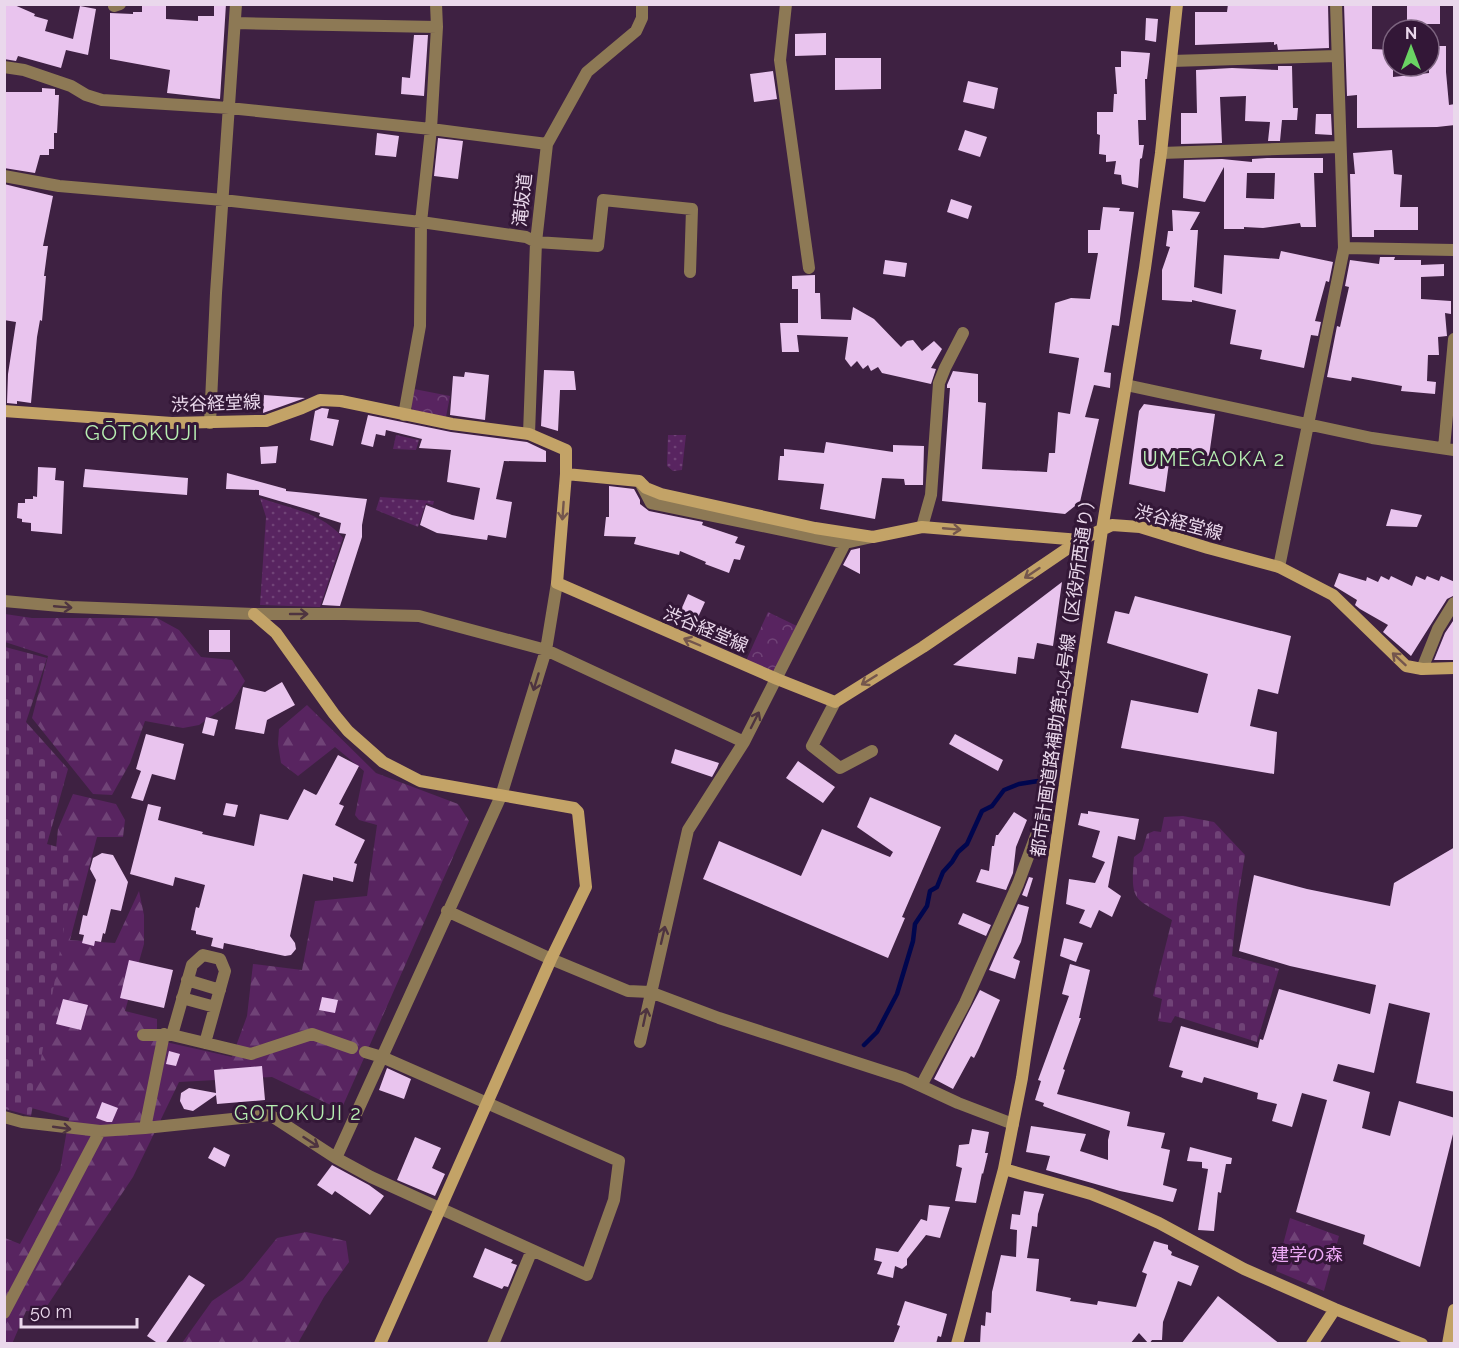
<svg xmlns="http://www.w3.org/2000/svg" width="1459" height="1348" font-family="Raleway,'Noto Sans JP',sans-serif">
  <defs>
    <pattern id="grass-dots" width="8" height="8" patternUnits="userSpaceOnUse" patternTransform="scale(1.5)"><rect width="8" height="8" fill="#582460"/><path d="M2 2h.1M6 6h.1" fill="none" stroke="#704377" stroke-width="1.8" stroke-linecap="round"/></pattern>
    <pattern id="forest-firs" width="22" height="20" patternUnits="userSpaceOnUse" patternTransform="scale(1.5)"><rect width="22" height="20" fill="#582460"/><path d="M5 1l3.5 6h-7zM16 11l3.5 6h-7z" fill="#704377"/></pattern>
    <pattern id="cemetery-stones" width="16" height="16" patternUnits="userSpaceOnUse" patternTransform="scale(1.5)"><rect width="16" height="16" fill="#582460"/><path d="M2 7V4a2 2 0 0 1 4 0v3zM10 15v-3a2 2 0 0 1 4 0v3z" fill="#704377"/></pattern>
    <pattern id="park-crowns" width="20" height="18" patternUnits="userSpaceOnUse" patternTransform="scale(1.5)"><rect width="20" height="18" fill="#582460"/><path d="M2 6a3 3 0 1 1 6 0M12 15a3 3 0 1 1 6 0" fill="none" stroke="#704377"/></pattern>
  </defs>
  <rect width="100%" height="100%" fill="#3e2142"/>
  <path fill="url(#grass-dots)" d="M396,435L419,440L416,450L393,449Z
    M668,435H686L682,470L673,471L667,466Z
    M380,497L434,501L433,505L426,503L418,527L376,510Z
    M260,498C289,508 323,513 343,538L320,607L260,605L266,517Z"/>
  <path fill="url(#forest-firs)" d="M5,614L32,618H157L179,630L201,657L232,660L245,681L232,702L199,725L183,728L145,721L130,763L112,795L93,794L32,718L48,656L5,642Z
    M307,705L376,773L458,804L469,821L341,1110L272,1077L179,1082L133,1177L43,1312L26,1311L12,1344L5,1343V1238L20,1244L60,1170L69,1118L5,1101L4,912L54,867L58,829L73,794L116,804L125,820L123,837H97L70,940L115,943L139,891L144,915V944L125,1011L157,1019V1040L232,1057L247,1016L253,964L302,970L315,901L367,896L377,825L359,820L355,815L364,771L335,747L298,776L281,763L278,744L279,729Z
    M1290,1218L1339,1236L1324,1291L1276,1271Z
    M306,1232L346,1241L349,1262L324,1297L298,1343H182L212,1301L243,1280L277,1238Z"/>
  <path fill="url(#cemetery-stones)" d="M5,647L47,658L26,722L68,769L47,844L68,850L69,899L31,1116L5,1109Z
    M1183,816L1214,822L1245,855L1237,904L1232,956L1279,969L1257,1042L1175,1016L1171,1023L1158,1021L1162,999L1153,996L1172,920C1135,897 1130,905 1134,857L1142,851L1147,834L1154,831L1161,832L1164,817Z"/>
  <path fill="url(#park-crowns)" d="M414,389L450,396L446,417L413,410L411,406Z
    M768,612L799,627L774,675L745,663Z"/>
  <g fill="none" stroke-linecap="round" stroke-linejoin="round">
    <path stroke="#00064e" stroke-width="4.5" d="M864,1045L877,1032L897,994L913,941L915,924L927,906L930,891L937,887L943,872L952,862L958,852L967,844L982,811L992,806L1004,790L1019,784L1038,781"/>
  </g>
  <path fill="#e9c4ee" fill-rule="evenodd" d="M4,4H12L35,14L34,16L48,20L45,31L73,39L80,6L96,9L88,55L66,50L61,68L18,56L16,61L4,59Z
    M166,4V19L198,21V16H214V4H226L220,99L167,93L170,70L110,59V13L133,14V12H142V5Z
    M1228,4H1328L1329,48L1278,50L1277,44L1274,45V42L1195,45V12H1227Z
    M1344,4H1372V49L1393,50V77L1429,73V46H1446V72L1449,105L1455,104V125L1437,127L1357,128V95L1347,96Z
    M1407,4H1440V24H1407Z
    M1146,18L1158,19L1156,42L1145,40Z
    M826,33V55L795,56V34Z
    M414,35H428L424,96L401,94L402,77L410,78Z
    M1121,51L1150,53L1147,79H1145L1146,120H1138L1139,145H1144L1142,158L1140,159L1138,188L1122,184L1121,175L1114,174L1116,161L1106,162V155L1099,154L1100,135L1097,134V112H1113L1114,94H1117L1115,67H1121Z
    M835,58H881V89L835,90Z
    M1278,66H1292L1293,108H1298L1297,120H1282L1280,141H1268L1270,122L1245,121L1246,96L1220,97L1222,143L1181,144V113H1197L1196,70L1232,68L1278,70Z
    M773,71L777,99L754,102L750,74Z
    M968,81L998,88L994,109L963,102Z
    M42,88L55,89V95H59L57,133H54V149H49V155H40L35,173L4,168V92H42Z
    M1316,114H1331L1332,135L1315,134Z
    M965,130L987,137L980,157L958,150Z
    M377,133L399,136L396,157L375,155Z
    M438,138L463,141L458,179L434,176Z
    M1392,150L1394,174L1402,175L1400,207H1418V230H1374V237H1352L1350,174H1355L1353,153Z
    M1267,158H1323V173H1314L1316,227H1301L1300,223L1263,228L1244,227V229H1224V167L1205,202L1183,198L1184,160L1222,159L1252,162V159ZM1247,173H1275L1274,199L1246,198Z
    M4,184L53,196L43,246H48L44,276H46L42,321L40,320L37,337L31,403L17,401V404L7,403L8,374L16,322L4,320Z
    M951,199L972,206L968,219L947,212Z
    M1103,207L1120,208L1119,211L1134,212L1119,326L1112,325L1104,372L1111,373L1110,388L1094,385L1085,417L1099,419L1080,502L1065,514L942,501L950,388H947V385L953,371L978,374V402L986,403L982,469L1047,472L1049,453H1055L1058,412L1070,414L1079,358L1049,353L1055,303L1071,298L1090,299L1098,253H1088V230H1100Z
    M1172,210L1200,212L1190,230H1198L1194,287L1222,294L1224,255L1279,259L1281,251L1333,262L1329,282L1326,281L1315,321L1321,322L1318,336L1311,335L1304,368L1260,359L1262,350L1230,344L1236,310L1192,300V302L1162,300V270L1170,247L1166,246L1168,231H1173Z
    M1380,257H1395L1394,260H1421V265L1444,264V276L1421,277V299L1451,301V314L1445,313L1447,336L1438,337L1439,355H1428L1427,381L1436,382L1435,394L1401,391L1402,386L1352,377L1351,381L1327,377L1337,326L1340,327L1349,287L1345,286L1350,260L1379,264Z
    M885,260L907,263L905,277L883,274Z
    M815,275V293H820L821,319L851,320L853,307L874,319L901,347L907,341L913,340L922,351L934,341L942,349L931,368L936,369L931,384L882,373L878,367L871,371L868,365L863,369L857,361L851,367L845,359L848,337L797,335L799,352H782L780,323H798V289H792V276Z
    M544,370L574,371L576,390H560L558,431L541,426Z
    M465,372L489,375L485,420L450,415L453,376L464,377Z
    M264,395L305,398L263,413Z
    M1144,404L1215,414L1209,456L1171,448L1165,492L1129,484L1139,411Z
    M322,408L329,409L327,418L339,420L333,446L310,440L315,411Z
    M368,415L451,432L527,442L546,451V462L504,461L496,499L512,502L506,538L488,535L487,540L437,533L420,525L426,505L452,515L474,520L480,488L447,482L451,450L419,448L422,439L386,430L385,436L376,434L373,447L361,444Z
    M826,442L893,452V445L924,446L923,485H905L904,479L882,478L875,519L820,509L824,484L778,480L780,456H784V449L824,453Z
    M278,446L276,463L261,464L260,447Z
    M38,467L56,468L55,480L64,481L62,534L31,531V523L22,522V519L17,518L18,503H25V499H33V496L37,497Z
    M85,469L188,478L187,495L83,487Z
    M227,473L286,489V491L367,499L362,525V537L340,606L322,605L346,534L339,533L341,523L319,516L320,513L259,495V490L226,489Z
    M609,486L634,489L640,500V504L649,511L703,522L702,525L738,537L735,543L745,546L740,560L734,559L729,573L705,564L706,562L680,551L679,555L634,544L636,537L604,536L606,517H609Z
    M1391,509L1422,515L1417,527L1386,526Z
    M860,548V574L843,565L851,550Z
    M1339,573L1366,581L1367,577L1378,582L1381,576L1389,580L1391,576L1412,586L1416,576L1425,580L1427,576L1439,581L1441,576L1455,582V595L1447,599L1411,656L1383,632L1388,625L1360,609L1355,605L1357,600L1334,586Z
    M1062,582L1053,646L1037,643L1034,659L1018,657L1016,674L953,665Z
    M688,594L705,602L694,626L677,619Z
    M1135,596L1291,636L1278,694L1258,689L1250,726L1277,732L1274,774L1121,748L1131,700L1198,713L1208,674L1107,643L1115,611L1129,614Z
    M1455,618V660H1434L1445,633Z
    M209,630H230V652H209Z
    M282,682L295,705L267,720L264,734L235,729L243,687L265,692Z
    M206,717L218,720L214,736L202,733Z
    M146,734L184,744L175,780L152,774L143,801L131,798L141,771L136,769Z
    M955,734L1003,760L998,771L949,744Z
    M675,749L719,763L717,768L712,777L671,763Z
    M338,755L359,766L339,804L344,806L335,825L365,840L354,863L357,864L353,882L333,877V881L303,874L290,936L295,943L296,949L291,955L285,956L224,943L223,949L211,946L213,938L196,934V931L191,930L196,907L199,908L205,885L175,877L173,886L130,874L148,804L161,807L158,820L203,832L202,834L254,846L260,814L288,820L304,789L316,795L317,794Z
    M798,761L835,787L823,803L786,778Z
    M870,797L941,827L902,917L905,918L888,958L703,879L719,841L801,876L822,829L890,857L893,852L857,827Z
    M226,803L238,805L235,817L223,815Z
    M1088,811L1139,819L1135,840L1118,836L1108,887L1121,896L1112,917L1099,910L1091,928L1079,923L1085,910L1066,904L1069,879L1095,883L1105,862L1092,857L1100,831L1078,825L1081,813L1088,814Z
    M1014,812L1027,820L1016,847L1013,873L1006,890L976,882L981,869L989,871L992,846H994L996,835H998Z
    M1455,847V1092L1416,1083L1430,1013L1389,1003L1374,1073L1338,1064L1333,1081L1370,1092L1362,1128L1390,1136L1399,1101L1455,1118V1126L1420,1267L1363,1244L1365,1235L1296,1212L1327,1100L1302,1093L1292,1127L1272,1121L1277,1104L1257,1099L1258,1093L1204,1077L1202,1083L1181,1077L1183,1071L1169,1067L1181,1026L1258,1048L1260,1039L1263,1040L1279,989L1370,1014L1376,985L1290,966L1239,951L1254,875L1307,889L1390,906L1394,883Z
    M102,853L113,855L128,882L121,911L111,909L105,934L103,933L101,942L95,941L94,946L82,943L84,935L79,934L83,915L87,916L96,880L90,869L93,858Z
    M1029,877L1033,878L1027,897L1022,895Z
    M1018,904L1029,907L1021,942L1013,958L1020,961L1015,979L989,970Z
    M963,913L991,925L986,936L958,924Z
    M1064,938L1083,943L1076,962L1060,956Z
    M129,960L173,970L164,1008L120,998Z
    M1070,964L1090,970L1079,1018H1081L1063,1069L1065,1070L1057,1094L1130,1112L1127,1126L1165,1133L1161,1148L1170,1150L1163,1185L1177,1189L1173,1202L1120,1191L1046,1170L1050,1156L1026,1152L1031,1126L1086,1134L1080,1151L1108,1160V1140L1110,1131L1043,1106L1044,1103L1035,1100L1041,1081L1038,1080L1069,996L1062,994Z
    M980,990L1000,1000L979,1048L974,1058L971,1056L953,1089L934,1079Z
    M322,997L338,1000L335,1013L319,1010Z
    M63,999L88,1005L81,1030L56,1024Z
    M169,1051L180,1054L176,1066L166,1064Z
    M262,1066L265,1100L217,1104L216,1095L193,1111L184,1109L180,1101L181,1093L189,1088L216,1093L214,1070Z
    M387,1068L411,1079L404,1099L379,1090Z
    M102,1102L118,1108L112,1122H107L96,1118Z
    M972,1129L989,1132L985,1153H988L983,1174L982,1173L976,1203L955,1201L962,1168L956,1166L959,1145L969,1144Z
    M415,1137L441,1148L432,1168L445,1174L435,1196L397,1180Z
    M214,1147L230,1155L225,1167L208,1158Z
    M1190,1147L1232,1158L1231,1164H1226L1221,1193L1218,1192L1214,1231L1198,1230L1208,1169L1202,1168V1162L1187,1161Z
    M332,1165L369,1185L384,1196L370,1215L335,1191L332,1195L317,1185Z
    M1024,1191L1044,1194L1038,1214L1037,1227L1032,1226L1027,1258L1039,1259L1036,1291L1071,1298L1070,1301L1097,1305L1098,1301L1136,1307L1147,1274L1142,1272L1154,1241L1168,1245V1249L1172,1252L1171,1255L1199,1266L1191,1286L1178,1281L1163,1322L1162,1340H1152L1149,1344L1139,1333L1130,1344H980L981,1325L985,1326L986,1312L991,1313L992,1292L1001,1255L1016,1257L1017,1230L1010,1229L1012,1214L1020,1215Z
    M929,1205L950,1207L940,1238L926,1235L907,1259V1265L902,1269L895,1266L893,1278L877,1274L882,1262L874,1260L876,1248L898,1252L921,1219L927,1221Z
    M485,1248L513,1260L511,1263L517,1265L508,1287L504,1286L502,1289L473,1277Z
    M189,1275L205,1285L165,1344H159L147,1336Z
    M1218,1296L1280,1344H1181Z
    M905,1301L947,1314L941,1337L938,1336L936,1344H893L900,1326L897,1325Z"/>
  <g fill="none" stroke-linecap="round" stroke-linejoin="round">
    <path stroke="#8d7955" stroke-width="12" d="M786,4L780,60L809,268
      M114,6L120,4
      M235,23L437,27
      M1171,61L1337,56
      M4,67L24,70L71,86L86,95L102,100L229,108L431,129L547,144
      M1161,153L1340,147
      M4,176L59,186L223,200L421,222L526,237L536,242L598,246L603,200L692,209L690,272
      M1344,248L1454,250
      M1126,385L1372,438L1454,450
      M404,415L420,326L421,222L431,129L437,27L436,4
      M210,423L216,293L236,4
      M529,434L536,242L547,144L587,72L636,31L642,18V4
      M1444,448L1454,339
      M640,482L651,503L845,543L872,537
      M922,527L931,495L939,383L945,368L963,333
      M1279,567L1344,248L1336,4
      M4,601L71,607L254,614H344L419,616L546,650L744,742
      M1422,669L1438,629L1454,603
      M835,702L812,746L840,768L872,751
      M447,911L551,959L628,991L650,992L719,1018L904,1078L958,1103L1013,1124
      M187,980L220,990
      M182,998L215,1007
      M143,1035H172L251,1054L312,1034L352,1048
      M172,1035L192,965L203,955L220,959L225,971L205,1043
      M640,1042L688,830L744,742L845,543
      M921,1086L965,1003L1018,884L1038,830L1043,823
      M4,1117L22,1122L100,1131L145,1128L270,1115L336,1158L371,1177L587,1275L614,1200L619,1161L382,1057L365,1052
      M145,1128L164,1034
      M336,1158L501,796L546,650L557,583
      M4,1313L100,1131
      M493,1344L532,1250"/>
    <path stroke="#c3a367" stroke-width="12" d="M4,411L172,423L256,421H266L302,408L320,400L341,401L452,424L529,434L566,450V474L557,583L777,679L835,702L923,647L1080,540L1112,525L1140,527L1208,548L1279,567L1333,595L1406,666L1422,669L1454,668
      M566,474L639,481L646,488L661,494L815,528L873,537L922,527L1080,540
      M254,614L276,633L334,714L348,731L383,762L420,781L574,808L578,812L586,887L551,959L380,1344
      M1004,1169L1091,1194L1121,1206L1159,1223L1244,1269L1335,1309L1422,1344
      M957,1344L1004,1169L1022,1078L1102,530L1145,268L1161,153L1177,4
      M1312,1344L1335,1309
      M1448,1344L1454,1310"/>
  </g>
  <defs><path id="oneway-shaft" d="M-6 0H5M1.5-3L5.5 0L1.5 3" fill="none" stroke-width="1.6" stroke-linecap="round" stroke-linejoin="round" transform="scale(1.5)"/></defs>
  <g stroke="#74564d">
    <use href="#oneway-shaft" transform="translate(563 511) rotate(94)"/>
    <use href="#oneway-shaft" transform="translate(952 529) rotate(5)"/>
    <use href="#oneway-shaft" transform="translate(1032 573) rotate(146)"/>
    <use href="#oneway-shaft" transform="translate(692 642) rotate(-157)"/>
    <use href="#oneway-shaft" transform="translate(1399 659) rotate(-137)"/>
    <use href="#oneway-shaft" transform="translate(869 680) rotate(148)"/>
  </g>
  <g stroke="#4e3440">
    <use href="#oneway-shaft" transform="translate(63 607) rotate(5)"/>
    <use href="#oneway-shaft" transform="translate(299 614)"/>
    <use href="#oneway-shaft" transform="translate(536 682) rotate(107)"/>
    <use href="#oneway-shaft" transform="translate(755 720) rotate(-63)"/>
    <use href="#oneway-shaft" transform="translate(663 935) rotate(-77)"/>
    <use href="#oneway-shaft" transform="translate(645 1017) rotate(-78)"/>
    <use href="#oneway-shaft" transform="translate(62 1128) rotate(8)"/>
    <use href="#oneway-shaft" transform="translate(311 1142) rotate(33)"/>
  </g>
  <g text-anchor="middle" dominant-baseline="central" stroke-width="6" stroke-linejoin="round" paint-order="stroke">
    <g font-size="18" fill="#ead8ec" stroke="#331737">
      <text transform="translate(522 200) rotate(-84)">滝坂道</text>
      <text transform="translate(216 403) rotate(-2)">渋谷経堂線</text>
      <text transform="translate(1179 522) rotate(15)">渋谷経堂線</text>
      <text transform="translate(706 629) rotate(23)">渋谷経堂線</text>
      <text transform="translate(1063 674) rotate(-82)">都市計画道路補助第154号線（区役所西通り）</text>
    </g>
    <g font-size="18" fill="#edaaf6" stroke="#331737">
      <text x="1307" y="1254">建学の森</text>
    </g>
    <g font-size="20" letter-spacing="1.5" fill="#b7efb2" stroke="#331737">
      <text x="1214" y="459">UMEGAOKA 2</text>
      <text x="298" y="1113">GOTOKUJI 2</text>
    </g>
    <g font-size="21" letter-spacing="1.5" fill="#b7efb2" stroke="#331737">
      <text x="142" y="432">GŌTOKUJI</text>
    </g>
  </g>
  <rect width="1459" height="1348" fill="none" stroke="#ead8ec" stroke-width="12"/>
  <g transform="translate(1411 48)"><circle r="28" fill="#331737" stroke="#7c647f" stroke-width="1.5"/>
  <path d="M0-4.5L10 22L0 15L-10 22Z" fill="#6ad363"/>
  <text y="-9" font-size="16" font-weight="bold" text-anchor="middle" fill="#ead8ec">N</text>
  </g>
  <path d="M21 1318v9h116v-9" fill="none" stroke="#ead8ec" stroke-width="3"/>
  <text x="30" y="1318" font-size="18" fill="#ead8ec" stroke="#331737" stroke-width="4.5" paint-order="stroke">50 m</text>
</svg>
